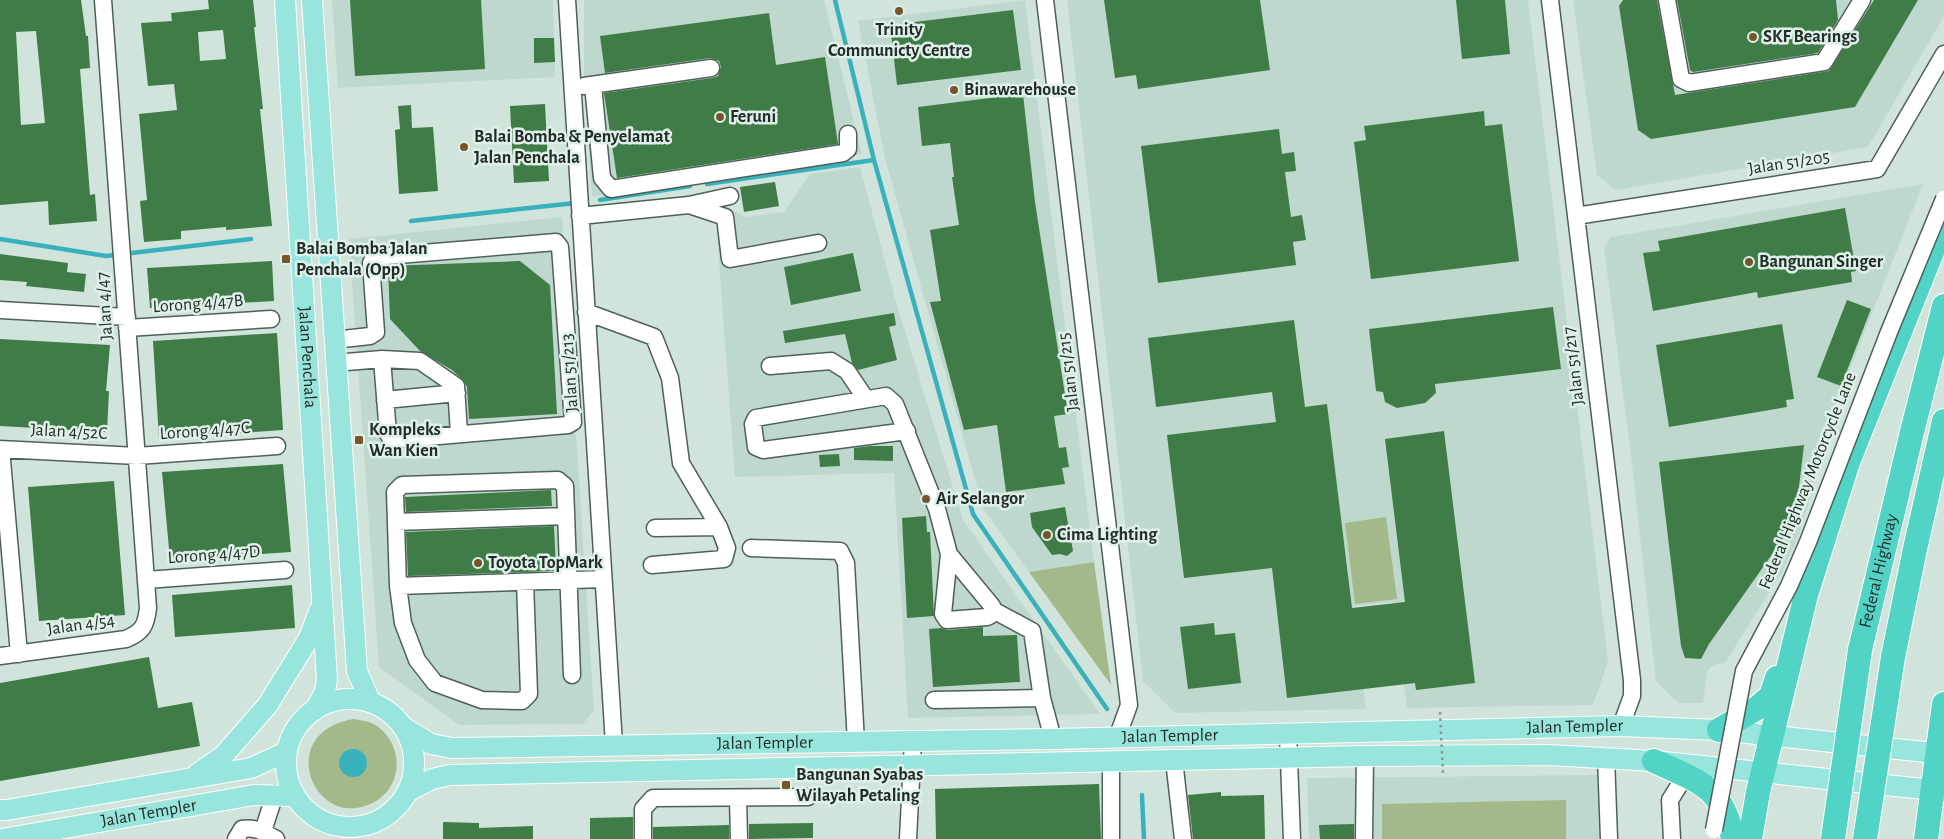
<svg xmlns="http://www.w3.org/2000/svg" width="1944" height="839" font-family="'Alegreya Sans',sans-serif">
  <rect width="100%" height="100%" fill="#d1e4db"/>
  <path fill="#bed8cd" d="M332,0H553L554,38L534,39V62H555V77L338,88Z
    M584,0H824L862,154L592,197L584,79Z
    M1025,0L1094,562L1029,572L983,508L885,158L858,21Z
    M1067,0H1528L1608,661L1593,705L1407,708L1393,602L1353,606L1366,709L1175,713L1143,681Z
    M1573,0H1944V16L1868,147L1615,190L1597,175Z
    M860,167L896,302L963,520L1100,714L908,718L894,473L735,477L715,207L726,206L745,217L784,212L810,174Z
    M1923,184L1829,422L1811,496L1799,534L1783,570L1725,663L1713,665L1707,672L1703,703H1678L1656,681L1631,455L1604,248L1611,237Z
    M562,217L594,710L583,724L459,725L379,667L349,239Z
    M1597,775L1599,839H1309L1307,778Z"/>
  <path fill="#a3b98a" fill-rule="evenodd" d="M1386,517L1397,599L1355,604L1345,523Z
    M1094,562L1111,685L1029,572Z
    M354,719C359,720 364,721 369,722C395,732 405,766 389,789C383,797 375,803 365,806C310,824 277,731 354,719ZM367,761L365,770L358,776L346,775L340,768Z
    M1566,800V839H1382V804Z"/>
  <path fill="#39b1bc" d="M339 763a14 14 0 1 1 28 0a14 14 0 1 1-28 0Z"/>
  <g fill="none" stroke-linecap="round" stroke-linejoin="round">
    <path stroke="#39b1bc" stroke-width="4.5" d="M835,0L874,160L973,514L1107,709
      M707,184L874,160
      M600,200L690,186
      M411,221L575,203
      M0,239L106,256L251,239
      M1142,795L1144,839"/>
  </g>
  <path fill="#3f7c47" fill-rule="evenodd" d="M0,0H81L86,36H88L90,68L80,69L90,195L95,194L97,221L49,225L48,201L0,205ZM36,31L45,123L21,125L16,32Z
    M208,0H253L256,27H254L263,109H260L272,226L226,230V227L181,231V239L144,242L140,201L147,200L139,114L177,110L174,84L148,86L141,23L172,21L171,13L209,9ZM223,30L226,59L200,61L198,32Z
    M350,0H481L485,69L355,76Z
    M1104,0H1260L1270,70L1138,89L1136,75L1115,78Z
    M1456,0H1505L1510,54L1462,59Z
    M1623,0H1657L1675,95L1829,71L1874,0H1918L1855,107L1651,139L1638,130L1619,6Z
    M1677,0H1836L1838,20L1818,53L1693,72L1690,70Z
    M1013,10L1021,70L897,85L890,25Z
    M769,13L776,65L825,57L838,144L617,178L604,93L712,78L718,76L721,67L719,61L710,58L605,73L600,36Z
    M534,38H554L555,62L534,63Z
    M1023,94L1035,202L1068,414L1054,416L1059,448L1066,447L1069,467L1062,468L1065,484L1006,492L997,425L964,430L930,302L941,301L930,230L959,225L952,177H954L950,143L922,146L918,107Z
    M545,104L549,181L514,183L510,106Z
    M411,105L412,128L433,127L438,191L399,194L395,130L400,129L398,106Z
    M1484,111L1485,126L1502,124L1519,261L1371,279L1354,142L1366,140L1364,126Z
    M1279,129L1282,154L1294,152L1296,171L1285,172L1291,217L1302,215L1306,240L1293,242L1296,265L1158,283L1141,146Z
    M775,182L779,206L744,212L740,187Z
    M1845,208L1856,271L1851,272L1852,282L1758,298L1757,292L1653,311L1643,253L1660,251L1658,241Z
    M853,253L861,291L791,305L784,267Z
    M0,254L68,263L67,272L86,274L84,292L26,286L27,282L0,280Z
    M272,261L274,301L150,308L147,268Z
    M520,261L550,285L557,414L469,419L467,387L464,381L452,370L420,351L390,319L388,266Z
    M1847,300L1871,309L1841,386L1817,377Z
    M1553,307L1561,369L1435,384L1436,393L1425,403L1397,408L1385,402L1383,392L1376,391L1369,329Z
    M894,313L896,325L889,327L897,360L858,370L852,363L845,334L785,343L783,331Z
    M1294,320L1305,407L1327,404L1352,608L1405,602L1385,439L1444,431L1475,683L1416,690L1415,683L1287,698L1272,568L1184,578L1167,435L1276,422L1272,392L1156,407L1148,338Z
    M1782,324L1794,399L1786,400L1787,407L1669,427L1656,345Z
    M277,333L283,430L159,439L153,341Z
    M0,339L110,345L106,391H109L107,432L0,426Z
    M1804,445L1798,495L1787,533L1709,644L1701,659L1685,658L1681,646L1659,462Z
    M870,446H893V461L854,460V448Z
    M839,454L840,466L820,467L819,455Z
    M283,464L291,552L170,560L162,472Z
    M114,481L125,615L39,621L28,487Z
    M551,490L552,506L406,512L405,497Z
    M1065,507L1073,551L1067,556L1060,554L1052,555L1032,527L1030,513Z
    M926,516L927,532H930L934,616L907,618L902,518Z
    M554,526L556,571L408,576L406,532Z
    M292,585L295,628L175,637L172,595Z
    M1214,623L1215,635L1235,633L1241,683L1188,689L1180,627Z
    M983,627V636L1017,635L1020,682L933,687L929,629L941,628L948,630Z
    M149,657L158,708L192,702L200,746L0,781V683Z
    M1099,784L1101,839H936L935,789Z
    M1221,792V796L1264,795L1265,839H1193L1188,795Z
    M633,817V839H590V818Z
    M443,822L479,823V828L533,826V839H443Z
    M813,823V838L749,839V824Z
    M1354,824V839H1320L1319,825Z
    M729,825V839H653V827Z"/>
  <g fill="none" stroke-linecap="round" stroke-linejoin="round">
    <defs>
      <path id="minor" d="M567,0L614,744
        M1045,0L1129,705L1117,738
        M1550,0L1632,680V696L1621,726
        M1667,0L1681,79L1689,83L1824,62L1862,0
        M593,85L602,178L611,189L843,153L848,149V134
        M584,86L711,68
        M689,205L725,217L730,259L818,243
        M580,216L689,205L730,196
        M1576,216L1877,169L1944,54
        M0,310L127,317
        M586,312L654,337L670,378L681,463L719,527L727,548L724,559L652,565
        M127,328L271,319
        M334,340L370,336L376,332L371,263L374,257L556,242L560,247L573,422L568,425L392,440L388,434L382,359L335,363
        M382,359L420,361L456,386L459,434
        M770,366L831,361L847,371L866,399
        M385,400L457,393
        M907,431L763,450L756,447L753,424L756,418L886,396L895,404L937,509L949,554L943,614L947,620L987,617L991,615L993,610L992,606L949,554
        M0,449L137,456L277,446
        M1,449L19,654
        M396,522L566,516
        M655,528L719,527
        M751,548L840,551L846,563L856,742
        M146,580L285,570
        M525,582L529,694L522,701L482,700L435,683L417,660L403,623L398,586L395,492L402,485L558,480L565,486L572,675
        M398,586L603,579
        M993,610L1032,631L1042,698L1053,739
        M0,656L126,639C143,632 146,625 148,608L103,0
        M934,700L1042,698
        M1288,734L1292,839
        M1606,757L1609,839
        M1174,760L1183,839
        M1111,761V839
        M738,798L739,839
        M263,831L275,794
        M236,839L242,829C256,827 264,832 276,839
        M643,839V809L653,798L808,797
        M908,839L913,741
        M1364,839L1365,756
        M1672,839L1670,800L1685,776"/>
      <g id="major">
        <path id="s1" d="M285,0L327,679L325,692L315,710"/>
        <path d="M312,0L357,671L370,701"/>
        <circle cx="350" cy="763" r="64"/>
        <path id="s2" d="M405,728L431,744L452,748L1053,739L1621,726L1719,730L1944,754"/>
        <path d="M197,774L223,756L267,706L309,638L320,609"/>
        <path d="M409,791L432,779L450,775L1365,756L1549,755L1654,761L1944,791"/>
        <path d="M0,810H7L251,768L286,752"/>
        <path id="s3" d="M2,839L254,795L294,796"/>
      </g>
      <g id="highway">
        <path id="s4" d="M1860,650L1912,432L1944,306"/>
        <path d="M1893,657L1915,549L1944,421"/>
        <path d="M1719,730L1757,708L1771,696L1777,678"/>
        <path d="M1654,761C1699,782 1722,785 1733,839"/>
        <path d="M1750,839L1758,792L1806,595L1848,462L1944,222"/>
        <path d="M1926,839L1944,704"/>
      </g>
    </defs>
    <use href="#minor" stroke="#4f6058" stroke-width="19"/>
    <use href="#major" stroke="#fff" stroke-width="22"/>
    <use href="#highway" stroke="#fff" stroke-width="26"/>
    <use href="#minor" stroke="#fff" stroke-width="16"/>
    <use href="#major" stroke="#97e5dc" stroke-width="20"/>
    <use href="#highway" stroke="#51d4c5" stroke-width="24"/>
    <defs>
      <path id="minor-bridge" d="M1714,830L1744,671L1789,586L1808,542L1889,332L1944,199"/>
      <path id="highway-bridge" d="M1833,839L1860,650
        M1865,839L1893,657"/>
    </defs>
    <use href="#minor-bridge" stroke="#4f6058" stroke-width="19" stroke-linecap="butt"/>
    <use href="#highway-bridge" stroke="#fff" stroke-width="26" stroke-linecap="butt"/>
    <path stroke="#8a9891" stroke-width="2.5" stroke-dasharray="2.5 4" stroke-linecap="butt" d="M1440,712L1443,774"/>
    <use href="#minor-bridge" stroke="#fff" stroke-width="16"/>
    <use href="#highway-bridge" stroke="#51d4c5" stroke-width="24"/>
  </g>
  <g fill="#76552c" stroke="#def1e8" stroke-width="2">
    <circle cx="899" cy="11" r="5"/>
    <circle cx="1753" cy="37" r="5"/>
    <circle cx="954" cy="90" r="5"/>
    <circle cx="720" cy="117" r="5"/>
    <circle cx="464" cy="147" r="5"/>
    <rect x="281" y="254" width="10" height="10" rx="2.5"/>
    <circle cx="1749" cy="262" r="5"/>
    <rect x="354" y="435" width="10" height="10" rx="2.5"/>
    <circle cx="926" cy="499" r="5"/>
    <circle cx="1047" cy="535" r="5"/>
    <circle cx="478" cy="563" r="5"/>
    <rect x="781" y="780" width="10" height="10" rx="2.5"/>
  </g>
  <g text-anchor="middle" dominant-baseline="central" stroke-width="5" stroke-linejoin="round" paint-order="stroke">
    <g font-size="18" font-weight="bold" fill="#252c28" stroke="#def1e8" text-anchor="start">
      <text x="899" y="30" text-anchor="middle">Trinity<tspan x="899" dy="21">Communicty Centre</tspan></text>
      <text x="1763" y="37">SKF Bearings</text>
      <text x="964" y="90">Binawarehouse</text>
      <text x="730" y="117">Feruni</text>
      <text x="474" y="137">Balai Bomba &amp; Penyelamat<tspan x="474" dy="21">Jalan Penchala</tspan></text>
      <text x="296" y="249">Balai Bomba Jalan<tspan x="296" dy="21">Penchala (Opp)</tspan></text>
      <text x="1759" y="262">Bangunan Singer</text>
      <text x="369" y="430">Kompleks<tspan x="369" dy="21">Wan Kien</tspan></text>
      <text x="936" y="499">Air Selangor</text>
      <text x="1057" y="535">Cima Lighting</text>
      <text x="488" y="563">Toyota TopMark</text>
      <text x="796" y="775">Bangunan Syabas<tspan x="796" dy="21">Wilayah Petaling</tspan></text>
    </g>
    <g font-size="18" fill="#252c28" stroke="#def1e8">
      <text transform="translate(1789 163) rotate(-9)">Jalan 51/205</text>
      <text transform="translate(198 304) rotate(-4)">Lorong 4/47B</text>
      <text transform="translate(105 306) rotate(-94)">Jalan 4/47</text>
      <text stroke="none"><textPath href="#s1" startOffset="358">Jalan Penchala</textPath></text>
      <text transform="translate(1574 366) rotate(-97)">Jalan 51/217</text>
      <text transform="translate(1069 372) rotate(-97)">Jalan 51/215</text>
      <text transform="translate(570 373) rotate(-94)">Jalan 51/213</text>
      <text transform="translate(205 431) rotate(-4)">Lorong 4/47C</text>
      <text transform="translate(69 432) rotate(3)">Jalan 4/52C</text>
      <text transform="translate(1808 481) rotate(-68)">Federal Highway Motorcycle Lane</text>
      <text transform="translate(214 555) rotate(-4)">Lorong 4/47D</text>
      <text stroke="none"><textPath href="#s4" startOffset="81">Federal Highway</textPath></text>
      <text transform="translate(81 625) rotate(-8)">Jalan 4/54</text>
      <text stroke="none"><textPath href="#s2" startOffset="1175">Jalan Templer</textPath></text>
      <text stroke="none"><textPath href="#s2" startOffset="770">Jalan Templer</textPath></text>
      <text stroke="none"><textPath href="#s2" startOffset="365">Jalan Templer</textPath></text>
      <text stroke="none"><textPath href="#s3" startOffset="149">Jalan Templer</textPath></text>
    </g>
  </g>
</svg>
